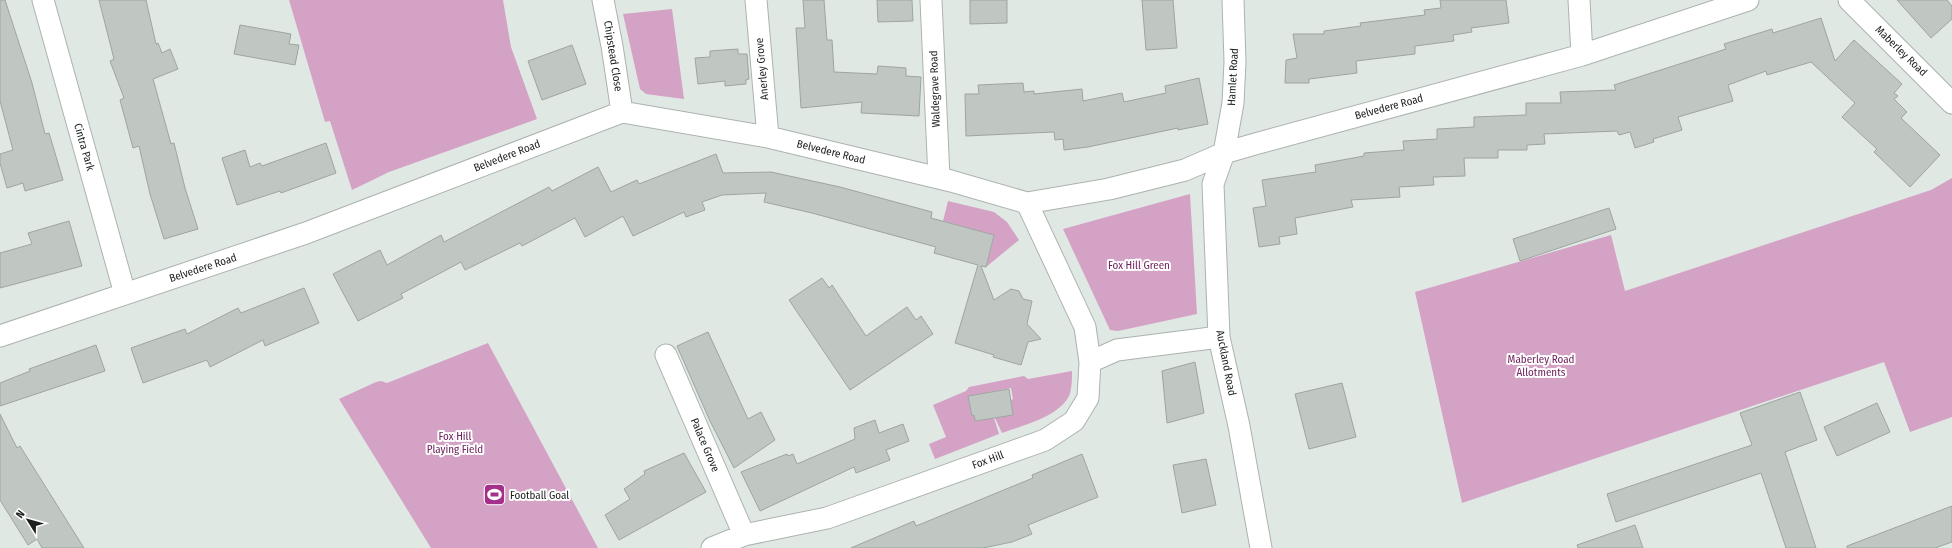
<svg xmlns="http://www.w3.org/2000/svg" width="1952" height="548" font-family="'Fira Sans Condensed',sans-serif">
  <rect width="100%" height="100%" fill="#e0e8e4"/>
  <path fill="#d4a2c4" d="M289,0H503L511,47L537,119L389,172L352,190L330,121L325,122Z
    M672,9L684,99L646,94L640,89L623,14Z
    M1952,178V417L1910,432L1884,362L1462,503L1415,292L1611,235L1625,291L1931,190Z
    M1190,194L1197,314L1118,331L1110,330L1063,229Z
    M948,201L994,212L1007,222L1019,240L986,267L994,235L943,221Z
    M488,343L598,548H431L339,399L376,382L381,381L387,383Z
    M1072,371C1072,379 1072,389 1069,396C1057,418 1023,425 1002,433L995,418L1013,415L1011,400L1013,399L1011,388L969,396L972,416L974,415L975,421L994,418L999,434L935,459L929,444L946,437L933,405L966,391L969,387L1024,376L1028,379Z"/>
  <path fill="#c0c7c3" stroke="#9ea5a1" d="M0,0H5L32,83L45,134L49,133L63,180L25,191L23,183L7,188L0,163V154L13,150L0,101Z
    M99,0H146L156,44L158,43L162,53L170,49L178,69L153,79L171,144L174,143L185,188L198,229L164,239L150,194L139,146L133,148L120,100L124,98L110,61L114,59Z
    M803,0H824L827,40H832L834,72L877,74L878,66L893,67L906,68V76L921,77L919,116L861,113L862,102L801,108L796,28H805Z
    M877,0H912L913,21L878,22Z
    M970,0H1007V23L970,24Z
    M1142,0H1173L1177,48L1146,50Z
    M1440,0H1506L1509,23L1471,28L1472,32L1453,35L1454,41L1415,46V54L1356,61L1357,73L1309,79V83H1285L1286,60L1297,58L1293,34H1324V31L1361,26L1360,23L1425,15L1424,10L1441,8Z
    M1897,0H1947L1952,6V19L1931,38Z
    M1821,18L1835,61L1854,40L1902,84L1894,93L1898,96L1894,99L1907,112L1901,118L1940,155L1910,187L1874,152L1877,149L1842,117L1855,103L1811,62L1767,75L1766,71L1728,85L1733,101L1678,117L1682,130L1653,139L1654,142L1635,148L1630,132L1619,135L1617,131L1544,134L1545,144L1527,145V150H1498V158H1464L1465,176L1433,177L1434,185L1399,187L1400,197L1351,200L1353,207L1295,218L1297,234L1279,237L1280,244L1259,247L1253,208L1266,206L1262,180L1316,172L1315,165L1364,156V153L1404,150L1403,141L1437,139V129L1474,127V117L1526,115V103H1561L1560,92L1616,90L1614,85L1726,49L1724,44L1772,29L1773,33Z
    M240,25L291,34L289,44L299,45L295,65L234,54Z
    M572,45L586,84L542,100L528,61Z
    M738,49V54H747L749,79L746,80V84L725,86V81L698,84L695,58L710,57V51Z
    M1199,78L1208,124L1178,130V128L1088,147L1064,150L1063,139L1055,140L1054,132L966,136L965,94H979L978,85L1023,83L1024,92L1034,91V94L1082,89L1083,101L1122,93L1124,102L1166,93L1165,86Z
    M326,143L336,173L281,193L280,191L237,205L222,158L245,150L250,167L260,163L262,166Z
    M716,154L723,173L771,172L840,187L932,212L931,218L994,235L986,267L981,266L994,300L1011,289L1019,291L1023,299L1032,301L1027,324L1041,339L1028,342L1021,365L993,357L994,355L955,343L978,265L934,253L936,247L812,213L764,202L766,193L722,195L702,202L705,210L686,217L684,212L633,236L623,216L585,237L575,218L522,246L520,243L465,270L461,262L401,294L403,298L358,321L333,274L380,250L387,265L441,235L444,242L549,187L552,191L598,167L611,192L637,180L639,184Z
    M1609,208L1616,229L1520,261L1513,239Z
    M69,221L82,266L0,288V253L32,244L28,233Z
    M822,278L829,288L832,285L866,336L907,307L916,320L921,316L933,334L850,390L789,300Z
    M304,288L319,323L265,346L263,340L210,367L207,360L143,383L131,348L185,329L187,334L238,308L241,313Z
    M708,332L748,419L761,412L775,440L734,468L710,421L677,346Z
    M96,345L105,371L0,406V383L30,371L29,369Z
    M1195,362L1204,413L1167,423L1162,371Z
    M1342,383L1356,437L1309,449L1295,394Z
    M1009,389L1013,415L975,421L974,415L972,416L968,396Z
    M1800,392L1817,440L1785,452L1816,548H1786L1761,473L1616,522L1607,494L1752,445L1740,413Z
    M1877,403L1890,432L1837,456L1824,427Z
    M0,414L17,448L20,446L84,548H42L37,539L28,545L0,500Z
    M875,420L879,433L903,424L909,441L886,450L890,460L856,473L854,467L760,511L741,472L787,454L788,456L793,454L797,464L855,439L854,428Z
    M684,453L706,492L619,540L605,515L630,499L624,489L645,474L644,471Z
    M1082,454L1098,497L1028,525L1032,534L1012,542L983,548H851L914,521L916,526L1033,478L1032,475Z
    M1206,459L1216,505L1182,513L1173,465Z
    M1952,506V542L1935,548H1847V546Z
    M1635,525L1643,548H1578L1577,545Z"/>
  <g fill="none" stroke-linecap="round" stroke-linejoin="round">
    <defs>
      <path id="minor" d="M43,0L125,294
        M603,0L612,46L622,112
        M756,0L768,137
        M931,0L939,178
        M1233,0L1235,62L1233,103L1224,153L1213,184L1219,337L1239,426L1261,548
        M1579,0L1582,55
        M1849,0L1952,103
        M1027,203L1085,327L1090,362
        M0,336L306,233L622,112L768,137L951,181L1027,203L1109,189L1185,170L1224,153L1255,144L1582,55L1748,0
        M666,355L744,535
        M712,548L744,535L827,518L1045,440L1074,421L1088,398L1090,362L1117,350L1219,337"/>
    </defs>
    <use href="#minor" stroke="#acb3af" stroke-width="23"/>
    <use href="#minor" stroke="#fff" stroke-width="21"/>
  </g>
  <defs>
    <symbol id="stadium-square" viewBox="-11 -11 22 22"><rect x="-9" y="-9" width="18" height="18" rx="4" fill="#a5308a" stroke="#fff"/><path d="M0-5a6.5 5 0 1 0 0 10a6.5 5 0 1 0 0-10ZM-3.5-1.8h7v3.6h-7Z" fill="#fff"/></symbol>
  </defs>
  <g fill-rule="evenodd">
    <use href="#stadium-square" x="482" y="482" width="25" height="25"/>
  </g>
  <g text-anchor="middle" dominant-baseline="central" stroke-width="4" stroke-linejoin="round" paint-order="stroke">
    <g font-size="11" fill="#1d1f1e" stroke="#fff">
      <text transform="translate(1901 51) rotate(44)">Maberley Road</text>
      <text transform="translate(613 56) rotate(81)">Chipstead Close</text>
      <text transform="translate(762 69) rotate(-95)">Anerley Grove</text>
      <text transform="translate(1233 77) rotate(-87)">Hamlet Road</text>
      <text transform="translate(935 89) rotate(-92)">Waldegrave Road</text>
      <text transform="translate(1389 107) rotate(-15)">Belvedere Road</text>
      <text transform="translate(84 147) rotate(74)">Cintra Park</text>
      <text transform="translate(831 152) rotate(14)">Belvedere Road</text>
      <text transform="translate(507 156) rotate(-21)">Belvedere Road</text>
      <text transform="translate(203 268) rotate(-18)">Belvedere Road</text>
      <text transform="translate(1226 363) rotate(79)">Auckland Road</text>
      <text transform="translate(705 445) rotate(67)">Palace Grove</text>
      <text transform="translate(988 460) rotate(-20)">Fox Hill</text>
    </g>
    <g font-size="11" fill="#70235d" stroke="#fff">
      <text x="1139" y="265">Fox Hill Green</text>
      <text x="1541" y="359">Maberley Road<tspan x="1541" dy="13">Allotments</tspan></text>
      <text x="455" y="436">Fox Hill<tspan x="455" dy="13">Playing Field</tspan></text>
    </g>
    <g font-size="11" fill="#1d1f1e" stroke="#fff" text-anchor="start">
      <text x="510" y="495">Football Goal</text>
    </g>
  </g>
  <g transform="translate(28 520) rotate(307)" stroke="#ffffff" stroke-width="3" paint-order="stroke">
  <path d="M0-3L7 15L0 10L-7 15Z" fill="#1d1f1e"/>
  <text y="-6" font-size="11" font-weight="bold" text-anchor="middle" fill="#1d1f1e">N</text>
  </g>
</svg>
